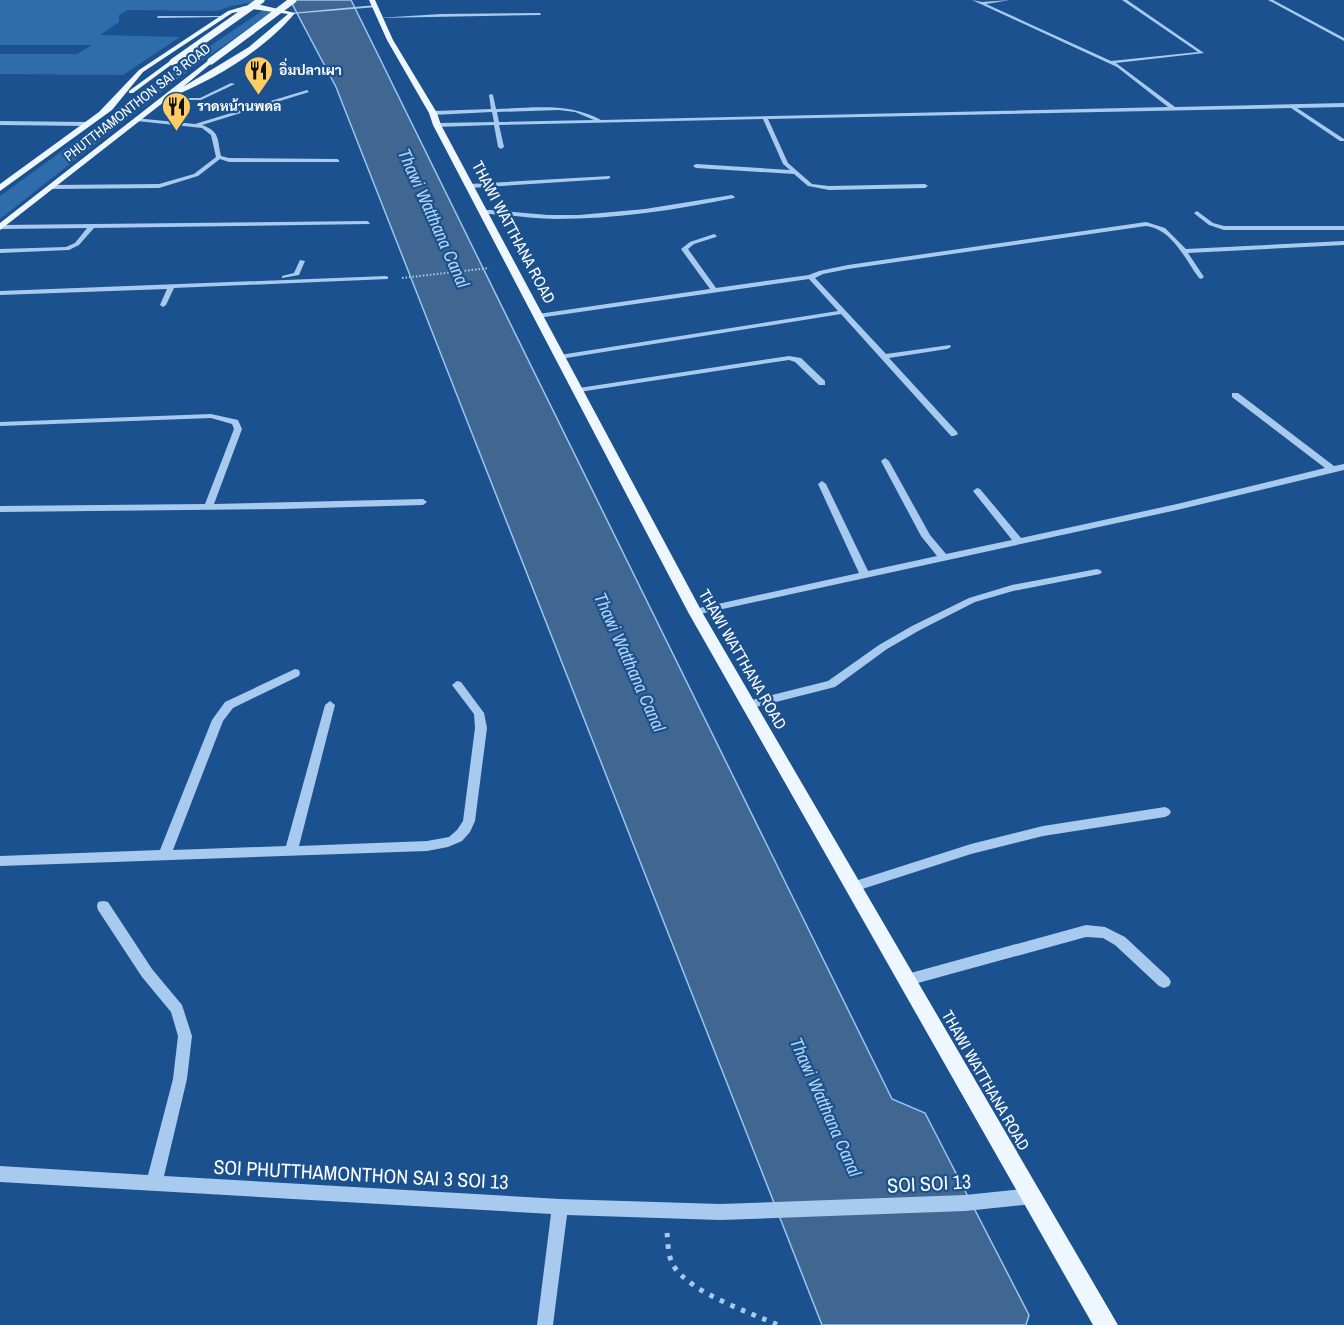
<svg xmlns="http://www.w3.org/2000/svg" width="1344" height="1325" font-family="'Archivo Narrow',Sarabun,sans-serif">
  <rect width="100%" height="100%" fill="#1b518e"/>
  <path fill="#2e6cac" d="M0,0H266L231,6L218,11L128,10L119,15V22L100,35L180,37L123,75L0,74V54H77L92,45H0Z
    M265,9L274,10L192,68L0,219V196L167,75Z"/>
  <path fill="#3f6792" stroke="#9bc5f0" stroke-width="1.5" d="M290,0H351L892,1099L925,1113L1029,1315L1026,1325H822L336,87Z"/>
  <g fill="none" stroke-linecap="round" stroke-linejoin="round">
    <path stroke="#a8caee" stroke-width="2" stroke-dasharray="1.5 2" stroke-linecap="butt" d="M402,278L489,268"/>
    <path stroke="#a8caee" stroke-width="5" stroke-dasharray="4.5 7" stroke-linecap="butt" d="M667,1233C668,1243 668,1256 673,1265C690,1293 749,1312 778,1325"/>
    <path fill="#a8caee" fill-rule="evenodd" d="M972,0L982,2L1010,0L986,4L1111,61L1198,52L1122,0H1127L1204,53L1116,63L1175,107L1344,103V107L1297,108L1344,139V141H1340L1291,108L768,119L788,163L812,184L829,186L925,184L928,186L925,188L829,190L808,186L794,174L696,168L693,166L696,164L790,170L783,164L763,119L499,125L504,147L501,149L498,147L494,125L437,127L434,125L437,123L494,122L492,112L433,115L430,113L433,111L491,109L489,95L491,94L493,95L496,109C532,108 569,102 601,120L1168,107L1117,67ZM559,110L575,112L594,120L499,122L497,112Z
      M1268,0H1273L1344,38V41Z
      M376,5L377,7L292,14L290,13Z
      M540,13L541,15L377,18L441,14Z
      M158,16H222L224,17L157,18Z
      M231,83L235,84L201,100H162L160,99L162,98H200Z
      M307,90L309,92L202,125C221,132 217,140 221,156L229,158L337,159L339,160V162H229L220,159L198,176L159,188L51,189L48,187L51,185L159,184L194,174L216,157L211,135L202,128L137,121L135,118L195,124Z
      M0,121L88,122L91,124L88,126L0,125Z
      M610,176V178L608,179L470,188L467,186L470,184Z
      M732,195L735,197L734,198C676,210 615,219 556,219C532,219 508,214 483,214L480,212L483,210H492L548,215H579L645,209Z
      M1197,211L1213,223L1224,226H1344V230H1224L1209,225L1195,214L1194,213Z
      M367,221L370,223L369,224L94,228L79,245L69,250L0,253V249L66,247L75,243L87,228L1,229V225Z
      M1146,222L1165,228L1186,249L1344,241V245L1188,253L1204,277L1201,279L1199,278C1185,259 1172,229 1146,226L848,269L823,274L815,278L886,354L950,345L951,347L947,349L889,358L957,432L958,434L954,436H951L841,314L560,359L556,357L560,355L838,311L809,279L538,318L534,316L538,314L710,289L681,249L690,242L714,234L717,236L716,237L694,244L688,249L716,288L809,275L819,271L848,265Z
      M300,260L305,261L299,275L282,278V276L294,273Z
      M386,276L388,277V279L174,288L166,305L163,307L160,305L167,289L0,295V291Z
      M789,356L801,358L825,381V385H819L795,362L789,360L579,392L575,390L579,388Z
      M1232,393H1238L1334,466L1344,464V470L1177,510L695,615L690,612L695,609L859,573L818,484L822,481L826,484L868,571L937,556L921,536L881,461L885,458L889,461L930,535L946,554L1012,540L973,491L977,488L980,489L1021,538L1177,504L1325,468L1232,397Z
      M211,414L238,420L242,429L214,504L423,499L427,502L423,505L282,509L0,512V506L205,504L234,429L232,424L211,418L0,426V422Z
      M1097,569L1100,570L1102,572L1100,574L1013,591L975,602L920,630L887,649L835,687L748,709L743,705L748,701L828,681L879,645L912,626L969,598L1012,585Z
      M295,669L299,670L300,673L299,676L233,708L223,721L173,850L286,846L325,705L330,701L335,705L299,846L427,841L449,837L457,830L463,821L475,728L474,714L452,685L457,681L461,682L484,713L487,728L475,821L470,832L462,841L448,847L427,851L0,866V856L160,850L212,720L225,702Z
      M1165,807L1169,809L1171,812L1169,815L1165,817L1043,836L971,854L853,892L849,891L847,887L849,883L971,844L1043,826Z
      M103,901L108,902L152,969L182,1005L192,1036L187,1079L164,1176L560,1199L720,1204L965,1195L1033,1188L1039,1190L1041,1196L1039,1202L1033,1204L965,1211L720,1220L567,1215L553,1325H537L551,1214L0,1182V1166L148,1175L173,1079L178,1036L171,1012L142,977L98,910L97,906L98,902Z
      M1086,925L1105,927L1125,937L1169,978L1171,982L1169,986L1164,988L1159,986L1115,945L1103,938L1086,937L907,986L902,984L900,980L902,976L907,974Z"/>
    <path fill="#eef6ff" fill-rule="evenodd" d="M369,0H375L393,40L437,113L441,125L702,612L1118,1325H1093L688,612L433,125L429,113L387,40Z
      M261,5L295,13C263,51 214,80 169,98L0,230V223L209,60L214,61L183,87L249,47L288,14L253,9L232,13L143,72L112,110L0,191V184L99,112L139,70L228,11L245,6Z
      M170,61L175,62L133,93H129V91Z"/>
    <path stroke="#eef6ff" stroke-width="7" d="M211,61L293,0
      M173,62L261,0"/>
  </g>
  <defs>
    <symbol id="restaurant-pin" viewBox="-11 -11 22 30"><path d="M0 17L-7.5 6A9.5 9.5 0 1 1 7.5 6Z" fill="#ffcd64" stroke="#1b518e"/><path d="M-5-6h1v4h1v-4h1v4h1v-4h1v5L-1.5 .5V6h-2V.5L-5-1ZM5-6V6H3V1.5H1.5Q1.5-4 5-6Z" fill="#111"/></symbol>
  </defs>
  <g fill-rule="evenodd">
    <use href="#restaurant-pin" x="242" y="54" width="33" height="45"/>
    <use href="#restaurant-pin" x="160" y="90" width="33" height="45"/>
  </g>
  <g text-anchor="middle" dominant-baseline="central" stroke-width="4.5" stroke-linejoin="round" paint-order="stroke">
    <g font-size="14" font-weight="bold" fill="#fff" stroke="#1b518e" text-anchor="start">
      <text x="279" y="70">อิ่มปลาเผา</text>
      <text x="197" y="106">ราดหน้านพดล</text>
    </g>
    <g font-size="14" fill="#fff" stroke="#1b518e">
      <text transform="translate(137 102) rotate(-38)">PHUTTHAMONTHON SAI 3 ROAD</text>
    </g>
    <g font-size="16" fill="#fff" stroke="#1b518e">
      <text transform="translate(514 232) rotate(62)">THAWI WATTHANA ROAD</text>
      <text transform="translate(743 659) rotate(60)">THAWI WATTHANA ROAD</text>
      <text transform="translate(986 1080) rotate(60)">THAWI WATTHANA ROAD</text>
    </g>
    <g font-size="18" font-style="italic" fill="#b4d4f5" stroke="#1b518e">
      <text transform="translate(434 218) rotate(66)">Thawi Watthana Canal</text>
      <text transform="translate(630 662) rotate(66)">Thawi Watthana Canal</text>
      <text transform="translate(826 1107) rotate(66)">Thawi Watthana Canal</text>
    </g>
    <g font-size="20" fill="#fff" stroke="#1b518e">
      <text transform="translate(361 1174) rotate(3)">SOI PHUTTHAMONTHON SAI 3 SOI 13</text>
      <text transform="translate(929 1183) rotate(-3)">SOI SOI 13</text>
    </g>
  </g>
</svg>
